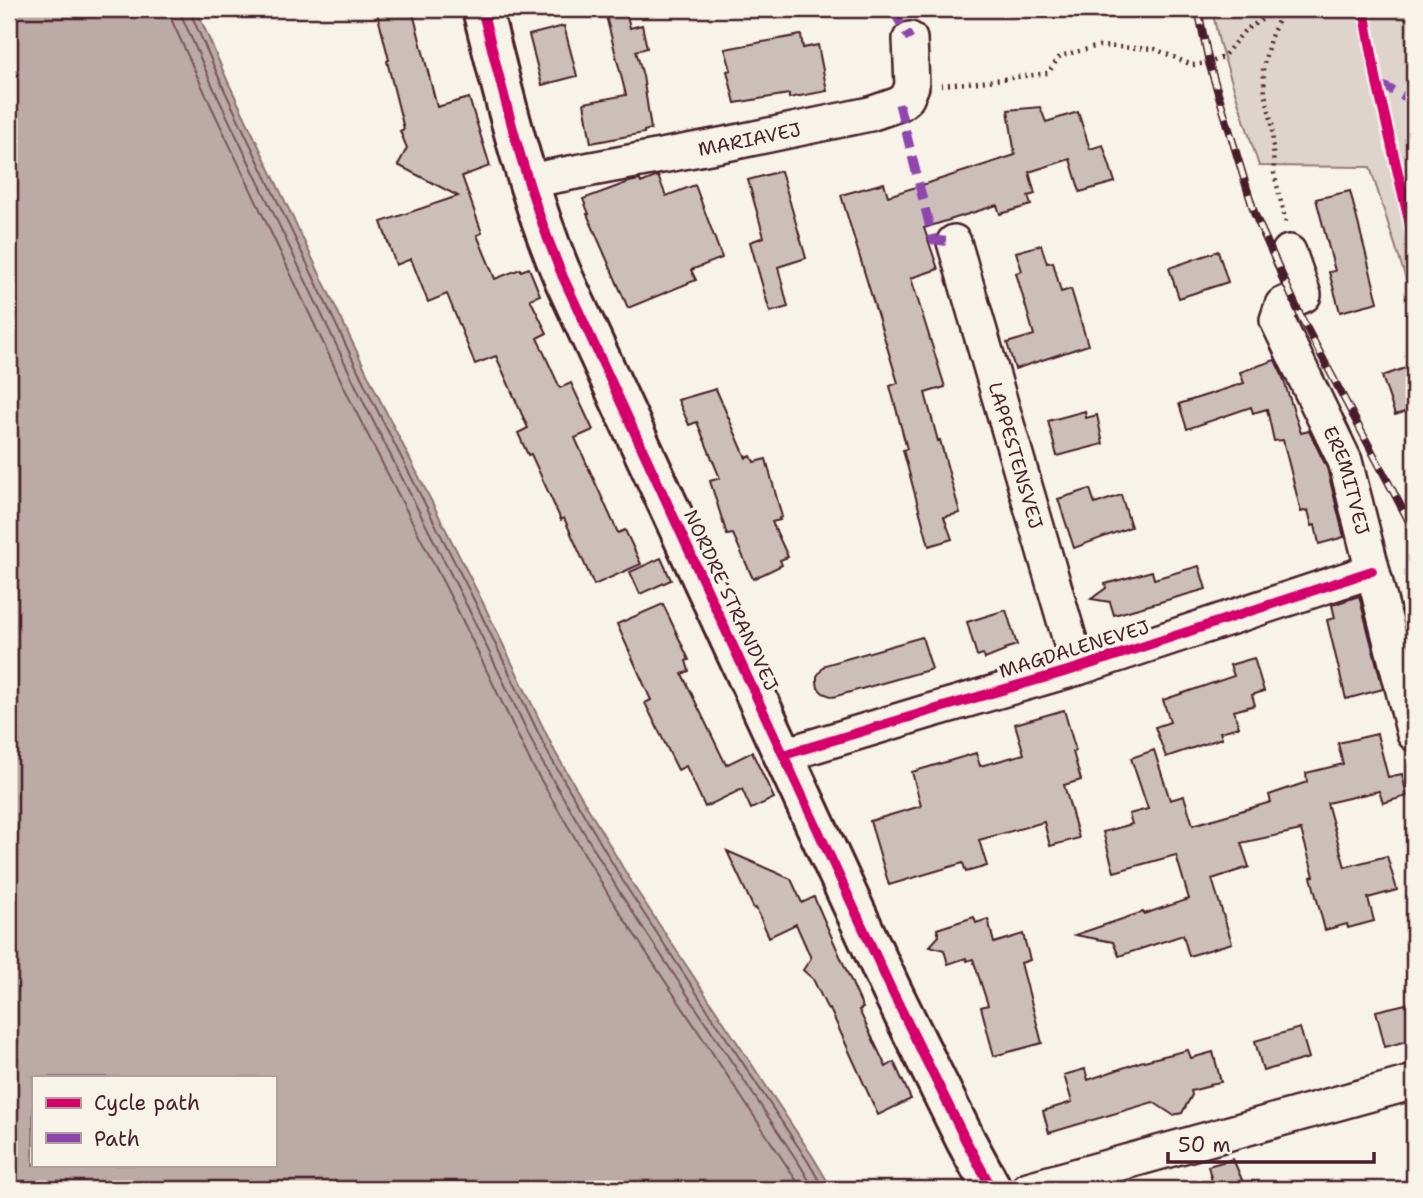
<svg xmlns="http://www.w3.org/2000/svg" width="1423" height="1198" font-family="'Shantell Sans',sans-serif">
  <rect width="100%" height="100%" fill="#f7f3e8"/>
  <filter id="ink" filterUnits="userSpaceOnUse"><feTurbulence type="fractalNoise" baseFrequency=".0143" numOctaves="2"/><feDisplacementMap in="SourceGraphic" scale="14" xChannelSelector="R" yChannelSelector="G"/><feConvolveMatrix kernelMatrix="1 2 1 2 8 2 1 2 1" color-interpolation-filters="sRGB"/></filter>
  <g filter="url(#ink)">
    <path fill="#ded4cc" stroke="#947a7c" stroke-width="2" d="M1212,9H1414V304L1370,167L1259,166L1219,42Z"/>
    <path fill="#bcaaa7" stroke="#8e7275" stroke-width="2" fill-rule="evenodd" d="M9,9H196L228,82L378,396L482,601L555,752L633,885L813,1157L832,1189H9ZM33,1077H275V1165H33Z"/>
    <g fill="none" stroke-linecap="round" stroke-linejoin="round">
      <path stroke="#78575d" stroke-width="2" d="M171,9L172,21L205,93L354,408L459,613L532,765L611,899L802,1189
        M181,9L182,17L214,89L364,403L468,608L541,760L620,893L800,1165L814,1189
        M190,9L191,14L222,85L372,400L476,604L549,755L627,888L807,1160L824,1189"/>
    </g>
    <path fill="#ccbfb9" stroke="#4a1f2b" stroke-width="2" d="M376,9H412L437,107L469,98L490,166L462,176L482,233L477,235L495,279L520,269L521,271L529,268L540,295L530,299L547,333L537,338L560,388L571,383L593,430L575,438L618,533L625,530L641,564L594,585L564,518L561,520L531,454L528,455L518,433L528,428L496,356L475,364L447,294L428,302L411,259L396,265L381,222L458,196L398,165L407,148L400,131L404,129L387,61L389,60Z
      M626,11L630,28L642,25L647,48L636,51L643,76L651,129L644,131V133L591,143L584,103L626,95L606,16Z
      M564,26L577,76L542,85L529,35Z
      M801,35L803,48L818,45L827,91L789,98V94L735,103L727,71L731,70L725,49Z
      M1040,107L1046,122L1078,112L1090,149L1103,145L1115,182L1080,192L1070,159L1029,172L1035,194L1028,196L1031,205L1000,214L997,205L924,228L938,269L911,278L945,387L925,393L938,441L940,440L960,513L944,517L952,539L929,546L903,450L907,449L890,386L898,383L841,195L884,183L888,196L1015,155L1008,110Z
      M781,171L806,258L778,267L788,307L770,312L750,242L764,237L748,180Z
      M658,176L666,196L695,185L722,258L691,270L696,280L628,308L587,214H589L583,199L629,182L640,180L641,183Z
      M1350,191L1378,302L1340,312L1329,272L1335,271L1316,199Z
      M1041,245L1047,263L1053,262L1061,292L1071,289L1088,345L1015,369L1007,343L1034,335L1016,273L1022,271L1016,252Z
      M1218,251L1228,282L1179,298L1169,268Z
      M1275,360L1282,375L1301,433L1309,431L1327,468L1344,537L1319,544L1315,525L1312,526L1308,510L1301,512L1283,440L1274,441L1267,409L1253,413L1251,407L1187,429L1179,404L1244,383L1240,372Z
      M1414,365V409L1395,415L1382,376Z
      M716,389L746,458L751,456L754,462L766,459L782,517L779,518L780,520L772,522L788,557L780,560L782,565L753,579L733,534L727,535L710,481L720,478L697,422L689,425L678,400Z
      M1085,411L1086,418L1097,415L1103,444L1057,456L1048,421Z
      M1090,489L1095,504L1121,495L1131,527L1074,548L1058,499Z
      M661,558L671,580L640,594L630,572Z
      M1199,566L1206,589L1114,615L1110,602L1091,599L1106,588L1105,584L1152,571L1154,579Z
      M1359,596L1383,689L1346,699L1327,620L1335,618L1332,605Z
      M663,604L689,660L686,661L689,671L682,674L726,765L752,752L774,798L751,809L742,789L705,807L686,766L678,770L645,703L651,700L617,624Z
      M1006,610L1017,645L1004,649L1005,651L985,659L983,654L977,656L967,622Z
      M922,637L932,669L833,697L823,693L818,688L817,682V676L825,665Z
      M1254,658L1264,691L1252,695L1255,705L1234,711L1239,727L1220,732L1222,738L1166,757L1155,727L1170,722L1163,700L1234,676L1230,665Z
      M1064,710L1076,751L1073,752L1081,780L1064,785L1079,838L1050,846L1044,822L979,840L987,866L966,872L963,863L889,885L870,821L921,806L912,772L976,753L980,766L1024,754L1015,724Z
      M1377,734L1388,777L1402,774L1407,796L1383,803L1379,791L1327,803L1345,867L1387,856L1397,890L1368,898L1374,921L1348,928L1347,924L1325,930L1311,877L1314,876L1301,830L1241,843L1249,867L1212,879L1232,943L1189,956L1183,935L1119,956L1113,942L1075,935L1143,912L1144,914L1189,899L1176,855L1114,872L1103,832L1132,824L1129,814L1148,809L1131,758L1154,750L1170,800L1184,796L1193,825L1271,802L1269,795L1307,782L1306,773L1343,764L1338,743Z
      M727,851L791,879L802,903L814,897L863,1008L859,1010L886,1067L894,1062L911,1099L878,1115L830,1009L828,1010L813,979L803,970L811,958L796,924L769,937L756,908L754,909Z
      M974,917L976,923L988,919L994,943L1023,934L1030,960L1021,963L1042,1043L994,1056L981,1007L988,1005L973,959L967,961L966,958L948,964L944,950L930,946L939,936L937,929Z
      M1414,1002V1039L1385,1047L1376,1011Z
      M1300,1028L1309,1058L1263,1071L1255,1041Z
      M1188,1050L1191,1058L1213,1052L1221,1082L1209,1084L1210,1086L1191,1091L1192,1095L1182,1113L1173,1115L1153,1102L1049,1133L1043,1111L1072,1102L1064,1075L1085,1069L1088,1080L1140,1062Z
      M1233,1159L1246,1189H1214L1208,1166Z"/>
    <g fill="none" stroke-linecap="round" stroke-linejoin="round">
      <defs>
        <g id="street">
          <path id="s1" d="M528,184L549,177L731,143L870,114L899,104L907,98L912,86L910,39"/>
          <path id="s2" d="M954,242L1078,668"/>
          <path id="s3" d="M1289,252L1304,295L1282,305L1277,320L1345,461L1414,734"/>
          <path d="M784,755L926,712L1078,668L1372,571"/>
          <path d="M1028,1189L1414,1082"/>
        </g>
        <path id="secondary" d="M482,9C505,100 526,190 563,277L892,991L966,1141L992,1189"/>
      </defs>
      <use href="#street" stroke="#4a1f2b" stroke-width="38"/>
      <use href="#secondary" stroke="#4a1f2b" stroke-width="44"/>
      <path stroke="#4a1f2b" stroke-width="4.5" stroke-dasharray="2 5" stroke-linecap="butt" d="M1283,9L1270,39L1263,68L1265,94L1272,123L1274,173L1286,223
        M941,85L980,82L1048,73L1060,56L1099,46L1155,49L1192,65L1209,63L1223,57L1245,30L1279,9"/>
      <use href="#street" stroke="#f7f3e8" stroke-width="33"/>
      <use href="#secondary" stroke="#f7f3e8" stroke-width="38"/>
      <defs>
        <path id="rail" d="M1198,9L1209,63L1255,215L1301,317L1414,531"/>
      </defs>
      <use href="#rail" stroke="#4a1f2b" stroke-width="8"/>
      <use href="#rail" stroke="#f7f3e8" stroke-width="5" stroke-dasharray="16" stroke-linecap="butt"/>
      <path stroke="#8e44ad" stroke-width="9" stroke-dasharray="18 9" stroke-linecap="butt" d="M892,9L910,39
        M1377,83L1410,99L1414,108
        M899,104L933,240L954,242"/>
      <defs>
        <path id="cycleway" d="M482,9C505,100 526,190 563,277L892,991L966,1141L992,1189
          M1364,9L1377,83L1414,242
          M784,755L926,712L1078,668L1372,571"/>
      </defs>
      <use href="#cycleway" stroke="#f7f3e8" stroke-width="15"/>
      <use href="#cycleway" stroke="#d6006c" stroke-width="10"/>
    </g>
  </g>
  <g text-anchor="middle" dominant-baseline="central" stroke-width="7" stroke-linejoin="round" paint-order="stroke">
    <g font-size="19" fill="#4a1f2b" stroke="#f7f3e8">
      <text stroke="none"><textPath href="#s1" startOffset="226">MARIAVEJ</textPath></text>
      <text stroke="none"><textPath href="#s2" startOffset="222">LAPPESTENSVEJ</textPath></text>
      <text stroke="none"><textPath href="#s3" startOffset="261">EREMITVEJ</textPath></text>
      <text transform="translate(731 600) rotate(65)">NORDRE STRANDVEJ</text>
      <text transform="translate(1074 649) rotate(-17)">MAGDALENEVEJ</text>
    </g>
  </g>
  <rect width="1423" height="1198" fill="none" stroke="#f7f3e8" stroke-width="35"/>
  <rect x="18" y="18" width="1388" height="1163" fill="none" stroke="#4a1f2b" stroke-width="2.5" filter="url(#ink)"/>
  <rect x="32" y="1076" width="245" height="91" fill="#f7f3e8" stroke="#b29e9c" stroke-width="2"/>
  <rect x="46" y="1098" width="35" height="10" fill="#d6006c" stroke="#b29e9c" stroke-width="2"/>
  <text x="94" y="1110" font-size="21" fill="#4a1f2b">Cycle path</text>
  <rect x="46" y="1133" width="35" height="10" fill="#8e44ad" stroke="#b29e9c" stroke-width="2"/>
  <text x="94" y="1146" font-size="21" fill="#4a1f2b">Path</text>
  <path d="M1168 1152v10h206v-10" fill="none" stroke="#4a1f2b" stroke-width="3.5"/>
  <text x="1178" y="1152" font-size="21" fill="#4a1f2b" stroke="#f7f3e8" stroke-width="5" paint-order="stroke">50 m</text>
</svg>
